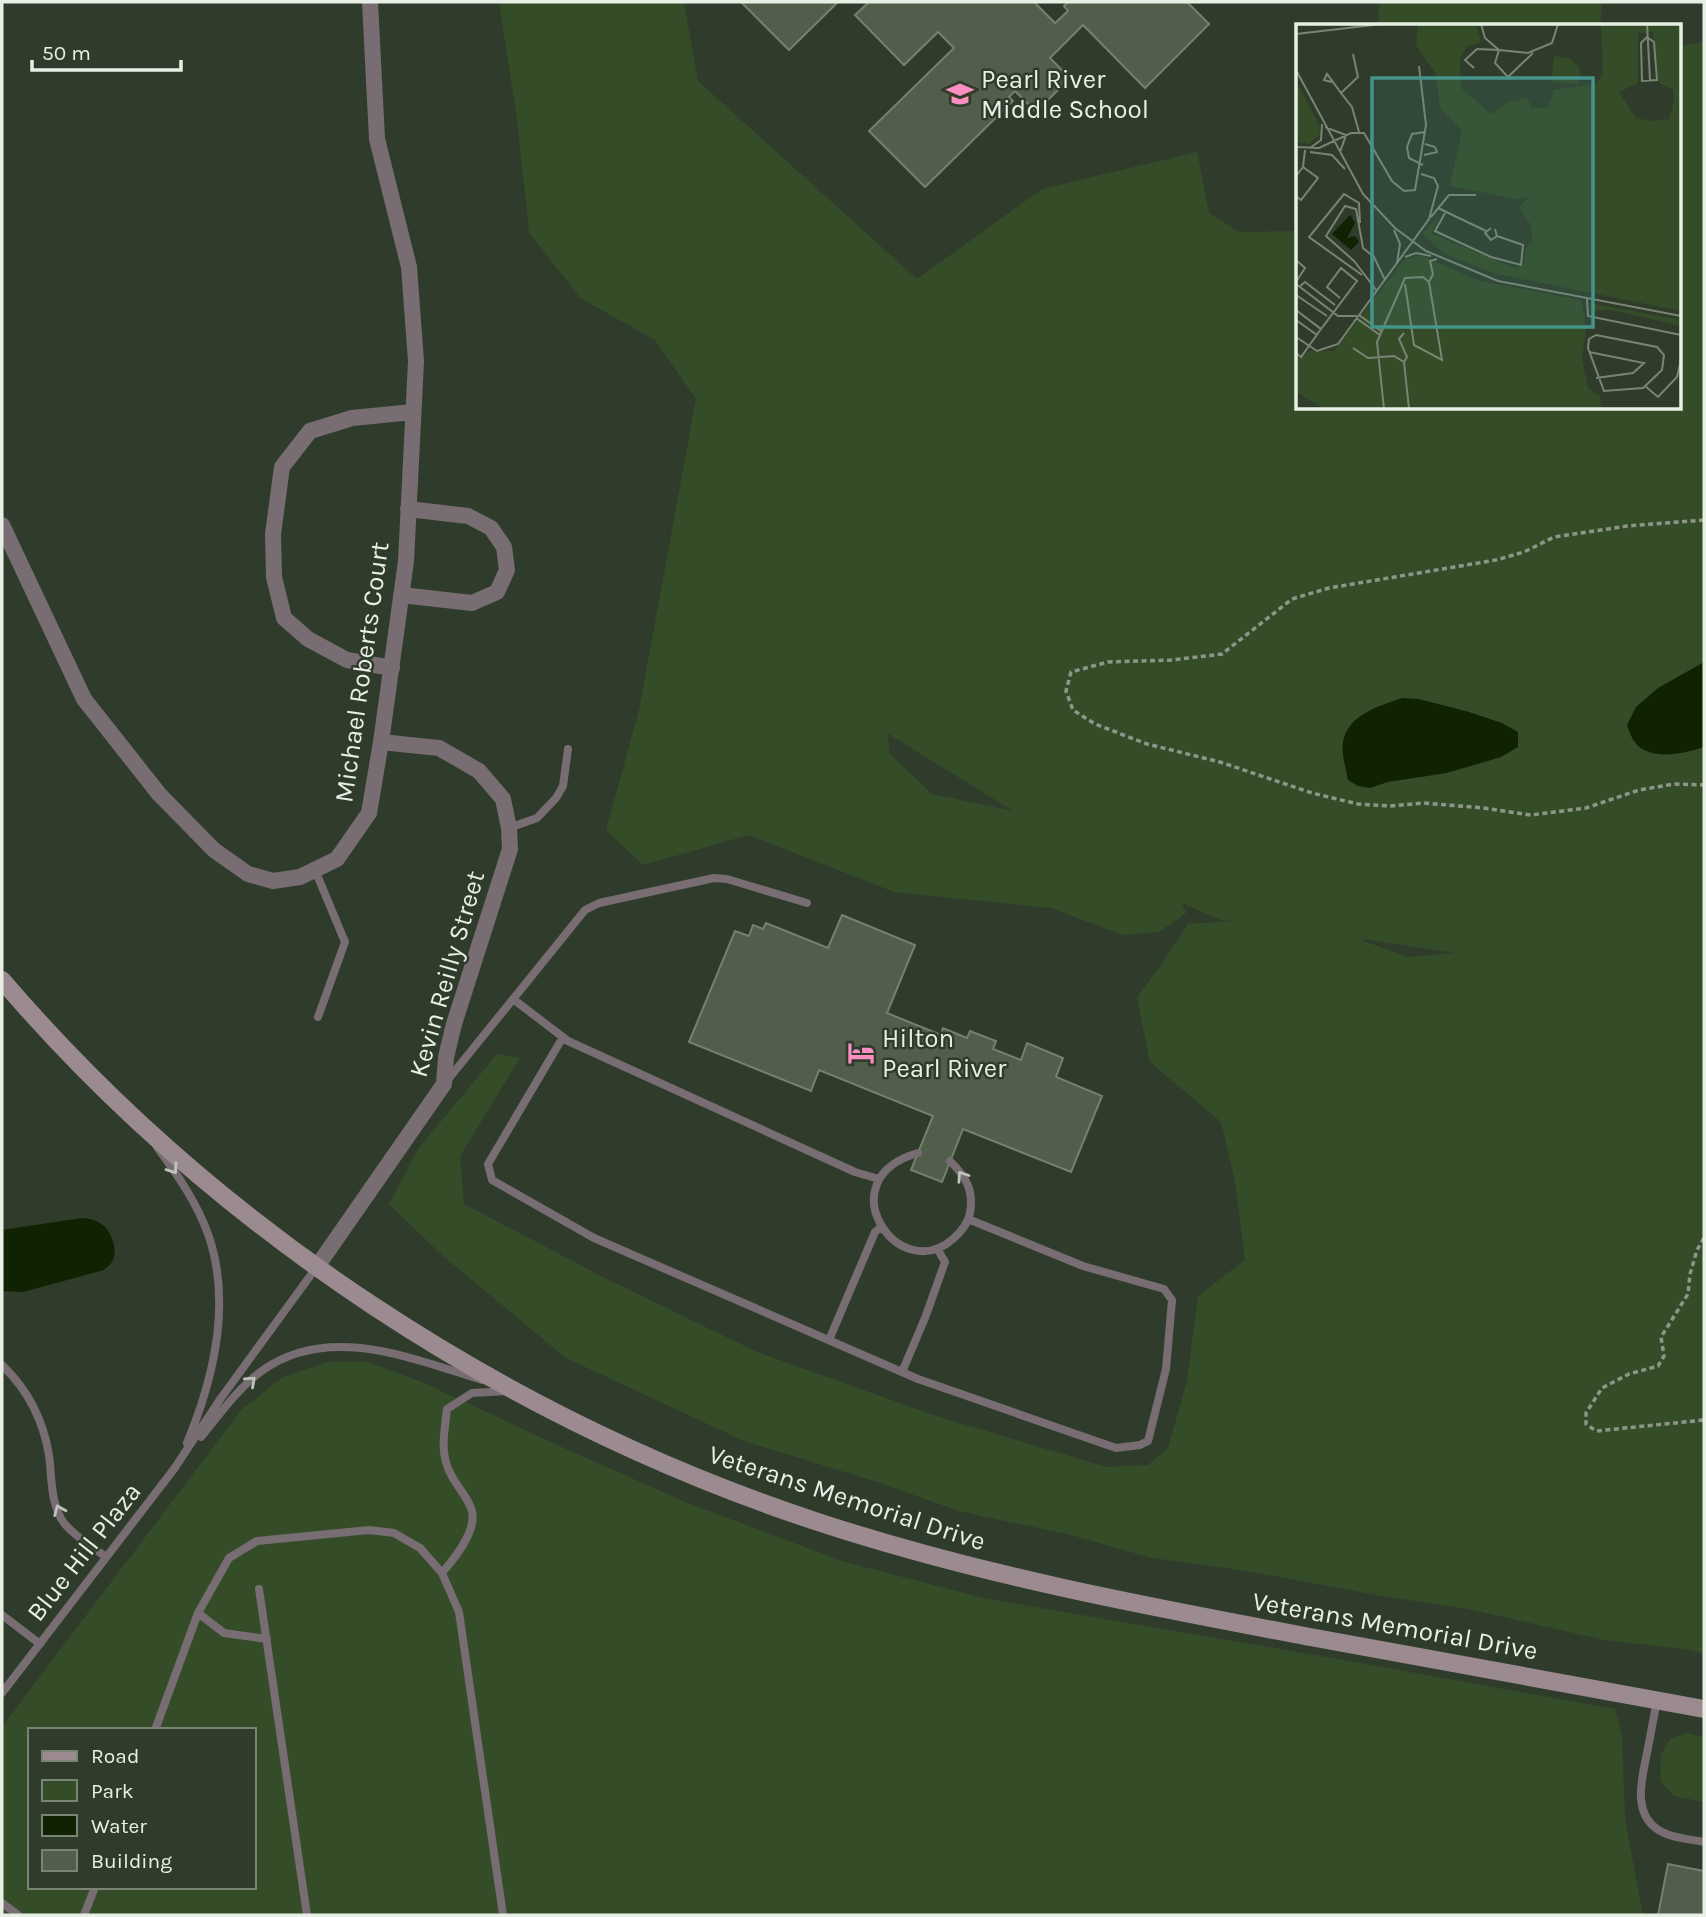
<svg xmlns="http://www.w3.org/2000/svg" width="1706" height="1917" font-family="Karla,sans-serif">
  <rect width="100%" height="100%" fill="#303c2b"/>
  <path fill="#354c29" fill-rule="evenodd" d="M499,2H684L698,81L917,279L1042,189L1197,152L1209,213L1239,232L1298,231V408H1680V46L1704,42V1654L1692,1650L1605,1640L1468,1609L1382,1596L1247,1571L1152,1558L1071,1535L959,1511L874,1481L744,1441L566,1358L443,1256L389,1204L418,1149L497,1054L520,1058L460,1156L464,1204L603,1277L757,1352L936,1416L1106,1467L1148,1465L1168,1448L1187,1381L1198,1296L1245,1260L1235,1181L1221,1122L1150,1062L1137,997L1160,966L1188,924L1232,921L1221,920L1182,903L1186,913L1159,932L1123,935L1051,908L894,892L749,835L643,865L606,830L639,710L696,399L655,340L580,298L529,232L517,119ZM887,733L1013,811L932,794L890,754ZM1361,940L1362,939L1456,953L1408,957Z
    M1380,2H1602L1600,26H1379L1378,15Z
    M328,1362H368L424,1383L555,1444L685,1502L842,1561L983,1598L1332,1658L1615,1709L1622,1736L1625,1819L1643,1915H2V1727L241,1410L283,1377ZM30,1730H254V1887H30Z
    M1686,1733L1704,1737V1802L1674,1796L1660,1781L1661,1755L1670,1739Z"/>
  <path fill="#0f2303" d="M1704,662V747C1684,754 1648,762 1634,741C1631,737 1629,730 1627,725L1636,707L1658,688Z
    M1403,698L1419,699L1469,712L1502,723L1518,732V747L1501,757L1447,773L1388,782L1370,788L1358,786L1348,780C1346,768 1341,754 1343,742C1348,714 1381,705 1403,698Z
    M82,1218C99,1219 110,1227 114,1245C115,1250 115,1257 112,1262C110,1265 107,1267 104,1270L23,1292L2,1291V1230Z"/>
  <path fill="#525e4c" stroke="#74816e" stroke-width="2" d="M741,2H838L789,50Z
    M869,2H1034L1055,23L1068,11L1064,6L1068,2H1187L1209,24L1145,88L1083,25L1050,58L1070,78L1036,112L1015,91L1009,97L1013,101L925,187L869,131L954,48L938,32L904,65L855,15Z
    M842,915L915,945L887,1013L941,1035L943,1028L967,1038L970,1031L996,1041L993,1049L1021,1060L1027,1043L1063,1058L1056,1077L1102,1096L1071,1172L963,1129L942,1182L911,1170L933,1116L819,1070L811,1091L689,1042L735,931L749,936L753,925L763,929L766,923L828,948Z
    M1668,1864L1704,1871V1915H1658Z"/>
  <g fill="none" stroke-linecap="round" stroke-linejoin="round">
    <path stroke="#8d9789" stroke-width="3.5" stroke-dasharray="5 3.5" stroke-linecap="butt" d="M1704,520L1627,526L1554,537L1524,552L1496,560L1329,588L1292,599L1222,654L1171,660L1108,662L1071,672L1066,691L1073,710L1095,724L1147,744L1220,762L1312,793L1358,804L1390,806L1424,803L1483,808L1531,815L1586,808L1639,790L1674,784L1704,785
      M1704,1238L1697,1250L1690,1274L1688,1294L1661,1337L1664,1356L1658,1366L1629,1374L1602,1388L1586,1413V1424L1596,1431L1704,1420"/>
    <path stroke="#786d72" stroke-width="8" d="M509,828L537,818L556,798L563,786L568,749
      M315,870L345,942L318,1017
      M513,999L568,1041L855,1172L879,1179
      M563,1037L488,1164L492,1180L594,1238L918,1379L1116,1448L1140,1445L1148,1441L1166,1369L1172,1300L1164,1289L1083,1266L968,1219
      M446,1082L585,910L599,903L714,878L727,879L807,903
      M157,1147C177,1174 197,1203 208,1234C232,1302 214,1378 187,1443
      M918,1153C826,1179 898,1287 953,1239C961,1232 968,1224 970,1213C974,1190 966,1177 950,1161
      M829,1340L875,1232L881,1227
      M2,1365C28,1390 43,1419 49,1455C52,1477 50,1504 64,1523C75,1537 93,1547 106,1557
      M902,1372L925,1318L945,1262L938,1250
      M201,1437C220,1414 238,1388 263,1370C330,1323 413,1359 482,1380
      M442,1573C454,1559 477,1531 472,1511C468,1496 453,1483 448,1468C440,1449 445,1429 447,1409L472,1393L508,1391
      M259,1589L307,1915
      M198,1613L224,1633L267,1639
      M2,1615L40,1644
      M2,1693L174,1469L221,1398L316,1268
      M1657,1700C1654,1716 1651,1732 1648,1748C1643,1774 1631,1811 1657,1829C1670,1838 1689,1839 1704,1842
      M155,1730L198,1613L229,1558L257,1541L369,1530L394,1533L420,1548L442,1573L459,1612L503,1915
      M2,1903L18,1915
      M84,1915L95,1887"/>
    <path stroke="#786d72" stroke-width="16" d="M2,525L84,699L159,794L214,850L248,874L273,881L300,877L337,859L369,813L381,742L406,561L416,361L409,267L377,139L370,2
      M401,595L472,603L497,592L507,570L504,547L491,528L468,516L408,509
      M392,668L347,660L308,639L284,618L274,577L273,534L282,467L310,431L352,418L413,412
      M316,1268L444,1084L446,1057L454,1024L510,849L509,828L503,799L479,771L439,748L381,742"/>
    <path stroke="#9b8b91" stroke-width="18" d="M2,980C215,1229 508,1420 818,1522C979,1575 1145,1606 1310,1637C1442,1661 1573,1685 1704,1709"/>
  </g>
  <defs><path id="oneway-chevron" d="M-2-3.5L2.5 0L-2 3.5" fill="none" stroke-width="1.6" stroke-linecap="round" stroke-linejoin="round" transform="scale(1.75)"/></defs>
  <g stroke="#c1c2bc">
    <use href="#oneway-chevron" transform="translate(173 1169) rotate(55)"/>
    <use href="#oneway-chevron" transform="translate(962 1176) rotate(-124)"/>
    <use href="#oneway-chevron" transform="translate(251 1381) rotate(-42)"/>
    <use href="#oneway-chevron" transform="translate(59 1510) rotate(-113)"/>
  </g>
  <defs>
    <symbol id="school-bare" viewBox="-9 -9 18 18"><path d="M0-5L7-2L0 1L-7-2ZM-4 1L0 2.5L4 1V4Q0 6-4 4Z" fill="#fc8fc2" stroke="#303c2b" stroke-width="2.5" paint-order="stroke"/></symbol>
    <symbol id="hotel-bare" viewBox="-9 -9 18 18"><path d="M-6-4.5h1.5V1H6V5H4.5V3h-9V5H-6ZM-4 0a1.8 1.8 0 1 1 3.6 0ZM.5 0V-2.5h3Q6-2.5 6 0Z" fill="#fc8fc2" stroke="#303c2b" stroke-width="2.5" paint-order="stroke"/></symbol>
  </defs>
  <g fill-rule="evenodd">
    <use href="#school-bare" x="941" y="75" width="38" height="38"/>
    <use href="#hotel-bare" x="842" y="1034" width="38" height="38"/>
  </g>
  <g text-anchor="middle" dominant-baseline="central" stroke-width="5" stroke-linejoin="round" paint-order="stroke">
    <g font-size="26" fill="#e8efe4" stroke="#303c2b" text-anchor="start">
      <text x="981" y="79">Pearl River<tspan x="981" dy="30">Middle School</tspan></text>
      <text x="882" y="1038">Hilton<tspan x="882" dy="30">Pearl River</tspan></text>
    </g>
    <g font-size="26" fill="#e8efe4" stroke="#303c2b">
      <text transform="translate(362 672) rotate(-82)">Michael Roberts Court</text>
      <text transform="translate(447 974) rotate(-74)">Kevin Reilly Street</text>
      <text transform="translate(847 1498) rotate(18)">Veterans Memorial Drive</text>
      <text transform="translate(84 1552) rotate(-52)">Blue Hill Plaza</text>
      <text transform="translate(1395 1626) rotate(10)">Veterans Memorial Drive</text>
    </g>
  </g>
  <g transform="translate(1296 24)">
    <rect width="385" height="385" fill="#303c2b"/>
    <path d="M122,0H180L185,18L172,22L164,33V51L166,65L195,90L211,79L231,74L236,84H252L258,66L301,59L307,49L305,0H385V287L200,250L149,230L126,210L143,191L136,210L219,244L227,242L231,222L237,217L234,200L223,183L233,173L221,175L154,162L166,106L144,84L140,50L120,21ZM357,8L363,59L377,66L378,76L373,95L355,97L340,94L323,68L342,59V9ZM258,32L275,35L284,44L283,60L255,58ZM0,57L23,101L24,110L13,120L0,118ZM123,231L185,257L285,276L290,306L286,335L292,364L304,372L305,385H28L0,368V336L13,327H38L107,237ZM294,279L385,296V302L315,286L293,287Z" fill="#354c29" fill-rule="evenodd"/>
    <path d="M54,191L59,199L51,214L59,212L63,218L55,226L36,210Z" fill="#0f2303"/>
    <path fill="none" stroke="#7a8475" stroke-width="2" d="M185,0L189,14L203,26L232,29L256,19L262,0M351,0L354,56M0,10L86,0M351,13L358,18L361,56L346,57L345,19ZM57,30L62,53L45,69L56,83L63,108M178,44L169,36L181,25L203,26L199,39L212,53L237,29M0,46L67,170L99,204L130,227L202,257L385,292M36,58L28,56L31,50L45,69M29,103L50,111L44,128M0,123L23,124L55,109H68L96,157L108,167L119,166L130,101L123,42M14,124L25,116L26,100M14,128L36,131L49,145M128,131L141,128L139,123L129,120M127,141L113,134L111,123L116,110L129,108M0,152L7,143L9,126M0,172L5,176L22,154L7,143M142,184L190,207M149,189L139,207L195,233L225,241L227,221L201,212M135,193L153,171H180M64,199L63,179L48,170L13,213L66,251M195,204L189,209L195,216L201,212L199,205M98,206L104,220L101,239M109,233L120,229L135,232M0,236L9,244L0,258M133,258L137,250L134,237L141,235M0,260L42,292H61M3,263L9,258L39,281M81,267L58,237L30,212L49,182L60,185L67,224L78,233L89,256M0,271L31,292M291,275L292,292L385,311M0,286L25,305L61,257L45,244L31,263L44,274M63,291L85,307M60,294L84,311M0,296L21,311M300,311L361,323L368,331L366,346L347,364L308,367L292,324L293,315ZM0,313L21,327L42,320L133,195L142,162L138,154L125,150M57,324L72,334L98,332L108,338L113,385M293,328L348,339L337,349L300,354M0,329L5,333L25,305M108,338L111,333L103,315L108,309M349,362L362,373L381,353L385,336M88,385L81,318L109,254L127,253L133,258L146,336L118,321L109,260"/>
    <path fill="#45948c" fill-opacity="0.15" stroke="#45948c" stroke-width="3.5" d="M76,54H297V303H76Z"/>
    <rect width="385" height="385" fill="none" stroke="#e8efe4" stroke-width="3.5"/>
  </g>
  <rect width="1706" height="1917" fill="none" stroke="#e8efe4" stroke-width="7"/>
  <rect x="28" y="1728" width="228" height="161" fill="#303c2b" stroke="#7a8475" stroke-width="2"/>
  <rect x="42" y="1751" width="35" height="10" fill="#9b8b91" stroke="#7a8475" stroke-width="2"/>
  <text x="91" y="1763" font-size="21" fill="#e8efe4">Road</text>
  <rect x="42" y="1780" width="35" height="21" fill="#354c29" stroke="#7a8475" stroke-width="2"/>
  <text x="91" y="1798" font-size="21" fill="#e8efe4">Park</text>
  <rect x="42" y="1815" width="35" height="21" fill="#0f2303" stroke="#7a8475" stroke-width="2"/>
  <text x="91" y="1833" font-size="21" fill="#e8efe4">Water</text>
  <rect x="42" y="1850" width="35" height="21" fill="#525e4c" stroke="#7a8475" stroke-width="2"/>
  <text x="91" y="1868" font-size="21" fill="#e8efe4">Building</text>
  <path d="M32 60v10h149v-10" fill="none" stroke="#e8efe4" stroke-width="3.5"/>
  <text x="42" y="60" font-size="21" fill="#e8efe4" stroke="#303c2b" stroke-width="5" paint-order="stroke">50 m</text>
</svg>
